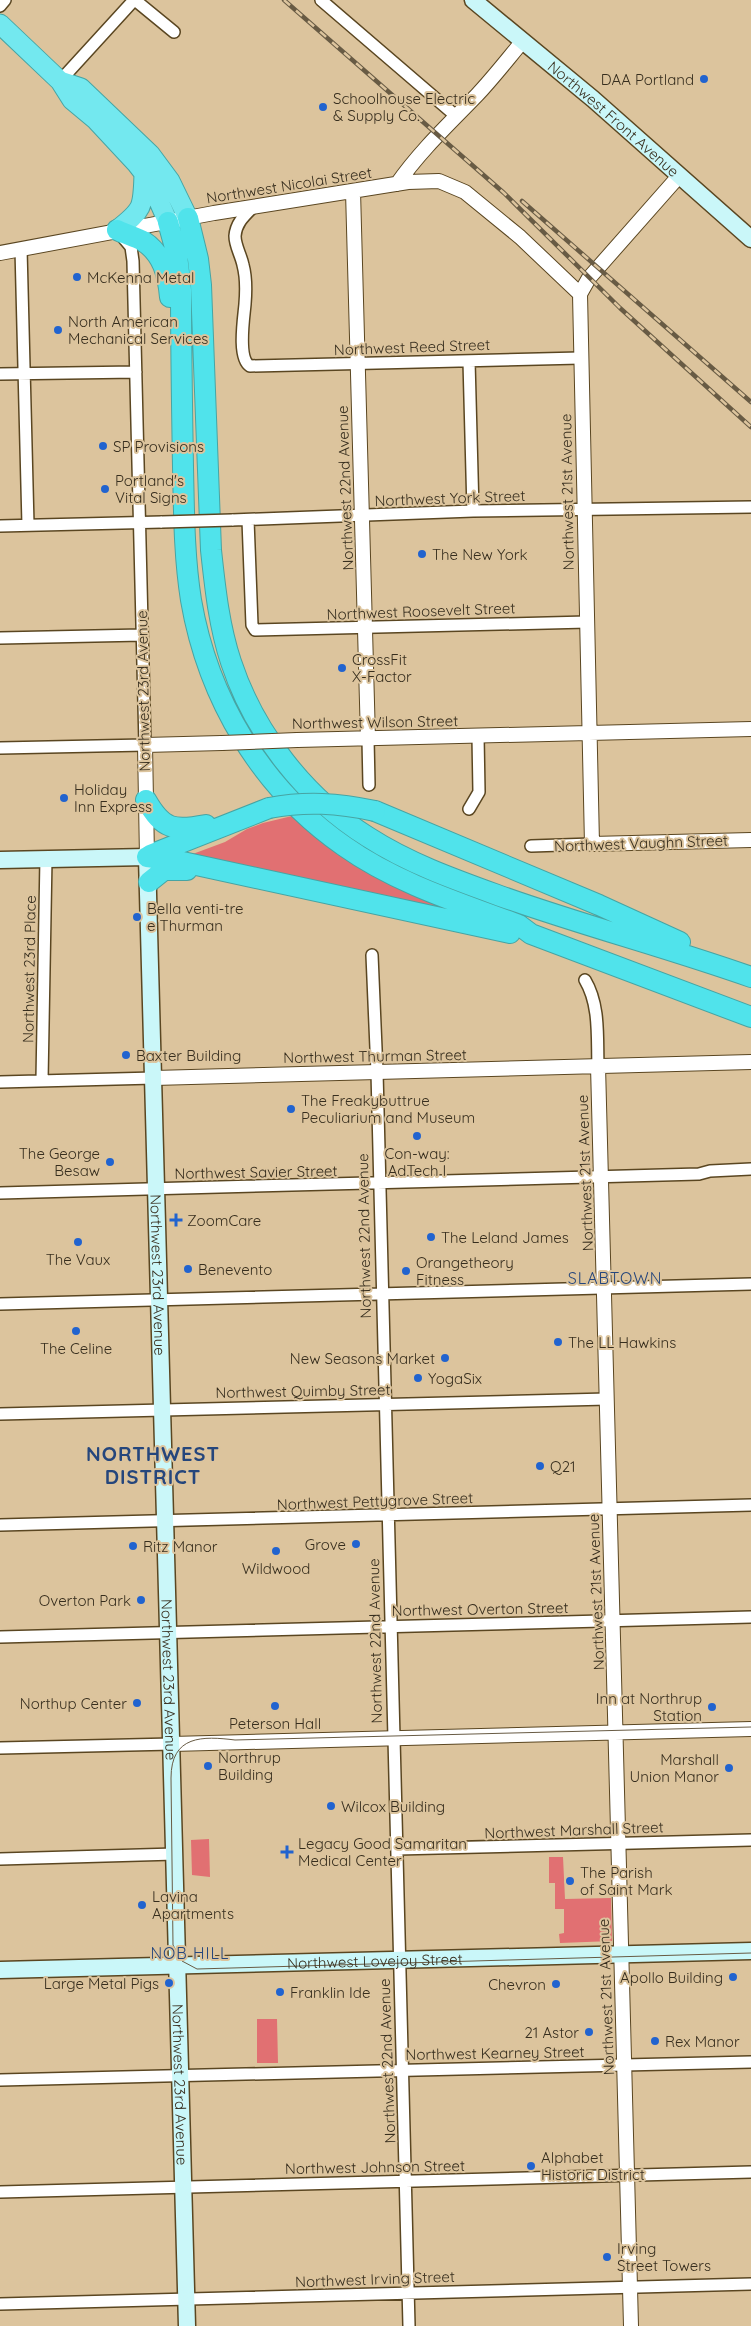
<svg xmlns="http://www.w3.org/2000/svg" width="751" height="2326" font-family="Quicksand,sans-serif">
  <rect width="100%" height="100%" fill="#dcc49d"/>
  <path fill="#e17072" d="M292,816L337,854L379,879L445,909L182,858L225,842L247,829L263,823Z
    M209,1839L210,1877L192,1875L191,1840Z
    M549,1857H563L565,1899L611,1898L612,1941L560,1943L559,1934L564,1933V1909H555V1883H549Z
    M257,2019H277L278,2063H257Z"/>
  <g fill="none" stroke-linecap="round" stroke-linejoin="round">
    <defs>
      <path id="minor" d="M135,0L174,32
        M321,0L456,116
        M0,6L5,0
        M60,81L134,0
        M253,207C244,216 236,223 235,236C235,246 241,255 243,265C246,276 246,292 245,304C244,317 237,358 250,366L580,358
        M21,249L28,525
        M469,361L473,511
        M0,374L136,372
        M232,520L473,511L751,507
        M248,520L252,625L255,630L587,622
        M0,526L162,522
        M0,638L142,635
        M368,739L369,785
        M0,748L145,745L133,261L131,247L121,235
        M469,809L479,792L478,736
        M531,846L592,844
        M372,955L377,1072L409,2326
        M585,980C600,1005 597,1037 598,1066
        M42,1080L46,858
        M0,1082L154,1078
        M0,1193L699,1174L710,1171L751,1169
        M0,1304L751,1284
        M0,1414L607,1399
        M0,1525L751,1505
        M0,1637L751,1617
        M0,1748L172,1744
        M397,1849L751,1840
        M0,1859L175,1854
        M0,2080L751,2062
        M0,2192L751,2172
        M0,2304L751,2284"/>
      <path id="tertiary" d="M679,176L589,278L580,294L592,844L751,840
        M397,184C420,151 449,124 477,95C493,78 507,60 522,42
        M353,191L368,739
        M0,253L214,213L408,182L439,181L465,192L520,237L580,294
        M297,740L751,729
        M147,857L145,745L222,743
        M598,1066L631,2326
        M154,1078L751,1062
        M172,1744L751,1729"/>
      <g id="secondary">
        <path id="s1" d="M473,0L593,99L751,239"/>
        <path id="s2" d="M0,860L147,857L187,2326"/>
        <path id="s3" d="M0,1970L751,1951"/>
      </g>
      <path id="trunk" d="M0,24L60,81L72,100L96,120L136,163L150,181L168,222
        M60,81L81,88L150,154L170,181L188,218
        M117,230C144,209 143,207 144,173"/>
      <path id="motorway" d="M188,218L198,259L201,285L211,550C215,587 219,626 231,662C254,732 305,798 368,837C410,864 456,880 503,897C585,926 669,948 751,977
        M168,222L177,255L181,290C181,349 182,408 183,467C184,511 184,556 191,600C208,699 261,788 344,846C396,883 460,903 519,925L531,934L751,1017
        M117,230C125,234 136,237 143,241C163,254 168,275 170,297
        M146,800C163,830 174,831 206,825
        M375,811L599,905L680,942
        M150,855L269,808
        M147,857L178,861L510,933
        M149,882L164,870H187"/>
    </defs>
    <use href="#minor" stroke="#5a4621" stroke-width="14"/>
    <use href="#tertiary" stroke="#5a4621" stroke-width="16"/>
    <use href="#secondary" stroke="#5a4621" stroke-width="19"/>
    <use href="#trunk" stroke="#47a4a3" stroke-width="21"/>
    <use href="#motorway" stroke="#47a4a3" stroke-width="22"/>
    <use href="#minor" stroke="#fff" stroke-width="11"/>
    <use href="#tertiary" stroke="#fff" stroke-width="14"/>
    <use href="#secondary" stroke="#caf7f9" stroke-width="16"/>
    <use href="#trunk" stroke="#73e8ef" stroke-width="19"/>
    <use href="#motorway" stroke="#50e3eb" stroke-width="20"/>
    <path stroke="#685b44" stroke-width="1" d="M751,1727L235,1740C203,1736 171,1735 171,1778L173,1945L182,1961L197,1969L751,1953"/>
    <defs>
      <path id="rail" d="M284,0L504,193L620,308L751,427
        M522,201L751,402"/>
    </defs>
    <use href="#rail" stroke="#685b44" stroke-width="4.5"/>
    <use href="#rail" stroke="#dcc49d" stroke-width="2.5" stroke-dasharray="8" stroke-linecap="butt"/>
    <defs>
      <path id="minor-bridge" d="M162,522L232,520"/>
      <path id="tertiary-bridge" d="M222,743L297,740"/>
      <path id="motorway-bridge" d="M269,808C306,801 338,803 375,811"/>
    </defs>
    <use href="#minor-bridge" stroke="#5a4621" stroke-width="14" stroke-linecap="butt"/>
    <use href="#tertiary-bridge" stroke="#5a4621" stroke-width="16" stroke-linecap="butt"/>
    <use href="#motorway-bridge" stroke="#47a4a3" stroke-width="22" stroke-linecap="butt"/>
    <use href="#minor-bridge" stroke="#fff" stroke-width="11"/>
    <use href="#tertiary-bridge" stroke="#fff" stroke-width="14"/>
    <use href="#motorway-bridge" stroke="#50e3eb" stroke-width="20"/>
  </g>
  <g fill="#2163cf" stroke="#dcc49d" stroke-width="2">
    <circle cx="704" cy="79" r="5"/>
    <circle cx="323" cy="107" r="5"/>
    <circle cx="77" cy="277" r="5"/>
    <circle cx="58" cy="330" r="5"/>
    <circle cx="103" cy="446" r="5"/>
    <circle cx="105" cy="489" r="5"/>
    <circle cx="422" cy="554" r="5"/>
    <circle cx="342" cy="668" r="5"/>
    <circle cx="64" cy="798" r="5"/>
    <circle cx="137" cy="917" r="5"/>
    <circle cx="126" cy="1055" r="5"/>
    <circle cx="291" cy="1109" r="5"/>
    <circle cx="417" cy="1136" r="5"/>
    <circle cx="110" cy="1162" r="5"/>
    <path d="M173.5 1212.5h5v5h5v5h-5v5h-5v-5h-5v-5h5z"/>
    <circle cx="431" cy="1237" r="5"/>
    <circle cx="78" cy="1242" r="5"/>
    <circle cx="188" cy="1269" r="5"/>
    <circle cx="406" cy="1271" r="5"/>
    <circle cx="76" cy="1331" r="5"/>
    <circle cx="558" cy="1342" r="5"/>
    <circle cx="445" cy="1358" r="5"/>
    <circle cx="418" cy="1378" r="5"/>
    <circle cx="540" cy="1466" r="5"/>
    <circle cx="356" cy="1544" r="5"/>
    <circle cx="133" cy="1546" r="5"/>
    <circle cx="276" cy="1551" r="5"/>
    <circle cx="141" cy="1600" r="5"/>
    <circle cx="137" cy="1703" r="5"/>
    <circle cx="275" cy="1706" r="5"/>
    <circle cx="712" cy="1707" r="5"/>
    <circle cx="208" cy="1766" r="5"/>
    <circle cx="729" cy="1768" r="5"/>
    <circle cx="331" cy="1806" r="5"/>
    <path d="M284.5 1844.5h5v5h5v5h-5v5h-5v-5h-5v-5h5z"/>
    <circle cx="570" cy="1881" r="5"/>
    <circle cx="142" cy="1905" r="5"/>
    <circle cx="733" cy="1977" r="5"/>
    <circle cx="169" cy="1983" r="5"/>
    <circle cx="556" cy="1984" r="5"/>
    <circle cx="280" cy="1992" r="5"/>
    <circle cx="589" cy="2032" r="5"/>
    <circle cx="655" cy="2041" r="5"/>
    <circle cx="531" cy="2166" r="5"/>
    <circle cx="607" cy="2257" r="5"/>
  </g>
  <g text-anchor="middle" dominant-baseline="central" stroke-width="4" stroke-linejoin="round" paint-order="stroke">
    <g font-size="15" fill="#372e1e" stroke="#dcc49d" text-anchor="start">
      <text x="694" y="79" text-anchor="end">DAA Portland</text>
      <text x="333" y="98">Schoolhouse Electric<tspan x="333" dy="17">&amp; Supply Co.</tspan></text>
      <text x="87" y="277">McKenna Metal</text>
      <text x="68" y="321">North American<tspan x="68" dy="17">Mechanical Services</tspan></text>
      <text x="113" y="446">SP Provisions</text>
      <text x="115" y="480">Portland's<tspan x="115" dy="17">Vital Signs</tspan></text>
      <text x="432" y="554">The New York</text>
      <text x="352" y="659">CrossFit<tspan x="352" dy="17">X-Factor</tspan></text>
      <text x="74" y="789">Holiday<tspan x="74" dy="17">Inn Express</tspan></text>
      <text x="147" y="908">Bella venti-tre<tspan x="147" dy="17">e Thurman</tspan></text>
      <text x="136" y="1055">Baxter Building</text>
      <text x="301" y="1100">The Freakybuttrue<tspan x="301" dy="17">Peculiarium and Museum</tspan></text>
      <text x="100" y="1153" text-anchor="end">The George<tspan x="100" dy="17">Besaw</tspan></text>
      <text x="417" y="1153" text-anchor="middle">Con-way:<tspan x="417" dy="17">AdTech I</tspan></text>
      <text x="187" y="1220">ZoomCare</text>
      <text x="441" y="1237">The Leland James</text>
      <text x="78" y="1259" text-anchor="middle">The Vaux</text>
      <text x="416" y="1262">Orangetheory<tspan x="416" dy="17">Fitness</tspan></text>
      <text x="198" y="1269">Benevento</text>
      <text x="568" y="1342">The LL Hawkins</text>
      <text x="76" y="1348" text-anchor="middle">The Celine</text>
      <text x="435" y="1358" text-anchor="end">New Seasons Market</text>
      <text x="428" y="1378">YogaSix</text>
      <text x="550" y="1466">Q21</text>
      <text x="346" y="1544" text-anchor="end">Grove</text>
      <text x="143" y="1546">Ritz Manor</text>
      <text x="276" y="1568" text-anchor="middle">Wildwood</text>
      <text x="131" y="1600" text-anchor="end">Overton Park</text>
      <text x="702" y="1698" text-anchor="end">Inn at Northrup<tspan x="702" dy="17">Station</tspan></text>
      <text x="127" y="1703" text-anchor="end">Northup Center</text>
      <text x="275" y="1723" text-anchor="middle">Peterson Hall</text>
      <text x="218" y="1757">Northrup<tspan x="218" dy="17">Building</tspan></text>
      <text x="719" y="1759" text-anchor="end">Marshall<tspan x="719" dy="17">Union Manor</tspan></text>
      <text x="341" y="1806">Wilcox Building</text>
      <text x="298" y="1843">Legacy Good Samaritan<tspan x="298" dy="17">Medical Center</tspan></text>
      <text x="580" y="1872">The Parish<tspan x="580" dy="17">of Saint Mark</tspan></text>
      <text x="152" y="1896">Lavina<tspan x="152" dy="17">Apartments</tspan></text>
      <text x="723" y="1977" text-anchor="end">Apollo Building</text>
      <text x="159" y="1983" text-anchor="end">Large Metal Pigs</text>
      <text x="546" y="1984" text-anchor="end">Chevron</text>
      <text x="290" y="1992">Franklin Ide</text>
      <text x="579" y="2032" text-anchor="end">21 Astor</text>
      <text x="665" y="2041">Rex Manor</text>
      <text x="541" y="2157">Alphabet<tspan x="541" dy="17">Historic District</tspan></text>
      <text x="617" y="2248">Irving<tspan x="617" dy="17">Street Towers</tspan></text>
    </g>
    <g font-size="15" fill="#372e1e" stroke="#dcc49d">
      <text stroke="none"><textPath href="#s1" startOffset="184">Northwest Front Avenue</textPath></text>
      <text transform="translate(289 185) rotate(-9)">Northwest Nicolai Street</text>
      <text transform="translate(412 347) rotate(-2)">Northwest Reed Street</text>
      <text transform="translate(345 488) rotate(-92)">Northwest 22nd Avenue</text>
      <text transform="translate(567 492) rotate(-91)">Northwest 21st Avenue</text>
      <text transform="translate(450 498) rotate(-2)">Northwest York Street</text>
      <text transform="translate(421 611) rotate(-2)">Northwest Roosevelt Street</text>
      <text transform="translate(143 691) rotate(-91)">Northwest 23rd Avenue</text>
      <text transform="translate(375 722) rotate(-1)">Northwest Wilson Street</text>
      <text transform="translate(641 843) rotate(-2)">Northwest Vaughn Street</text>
      <text transform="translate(29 969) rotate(-89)">Northwest 23rd Place</text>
      <text transform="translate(375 1056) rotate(-1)">Northwest Thurman Street</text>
      <text transform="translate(256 1172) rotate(-1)">Northwest Savier Street</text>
      <text transform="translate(585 1173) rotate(-92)">Northwest 21st Avenue</text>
      <text transform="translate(364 1236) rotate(-91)">Northwest 22nd Avenue</text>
      <text stroke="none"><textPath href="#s2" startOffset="565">Northwest 23rd Avenue</textPath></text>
      <text transform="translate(303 1391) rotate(-1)">Northwest Quimby Street</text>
      <text transform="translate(375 1501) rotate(-2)">Northwest Pettygrove Street</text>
      <text transform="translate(596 1592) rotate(-92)">Northwest 21st Avenue</text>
      <text transform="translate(480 1609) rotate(-1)">Northwest Overton Street</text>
      <text transform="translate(375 1641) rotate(-91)">Northwest 22nd Avenue</text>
      <text stroke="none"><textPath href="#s2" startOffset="970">Northwest 23rd Avenue</textPath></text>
      <text transform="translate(574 1830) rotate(-2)">Northwest Marshall Street</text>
      <text stroke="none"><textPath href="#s3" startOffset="375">Northwest Lovejoy Street</textPath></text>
      <text transform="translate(606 1997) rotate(-92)">Northwest 21st Avenue</text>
      <text transform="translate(495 2053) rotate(-1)">Northwest Kearney Street</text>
      <text transform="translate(387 2061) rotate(-92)">Northwest 22nd Avenue</text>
      <text stroke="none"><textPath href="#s2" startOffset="1375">Northwest 23rd Avenue</textPath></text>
      <text transform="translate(375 2167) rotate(-1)">Northwest Johnson Street</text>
      <text transform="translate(375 2279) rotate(-2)">Northwest Irving Street</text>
    </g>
    <g font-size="16" letter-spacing="1" fill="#25467c" stroke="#dcc49d">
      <text x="615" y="1278">SLABTOWN</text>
      <text x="190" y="1953">NOB HILL</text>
    </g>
    <g font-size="20" font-weight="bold" letter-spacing="1" fill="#25467c" stroke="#dcc49d">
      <text x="153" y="1453">NORTHWEST<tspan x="153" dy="23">DISTRICT</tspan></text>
    </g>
  </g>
</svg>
